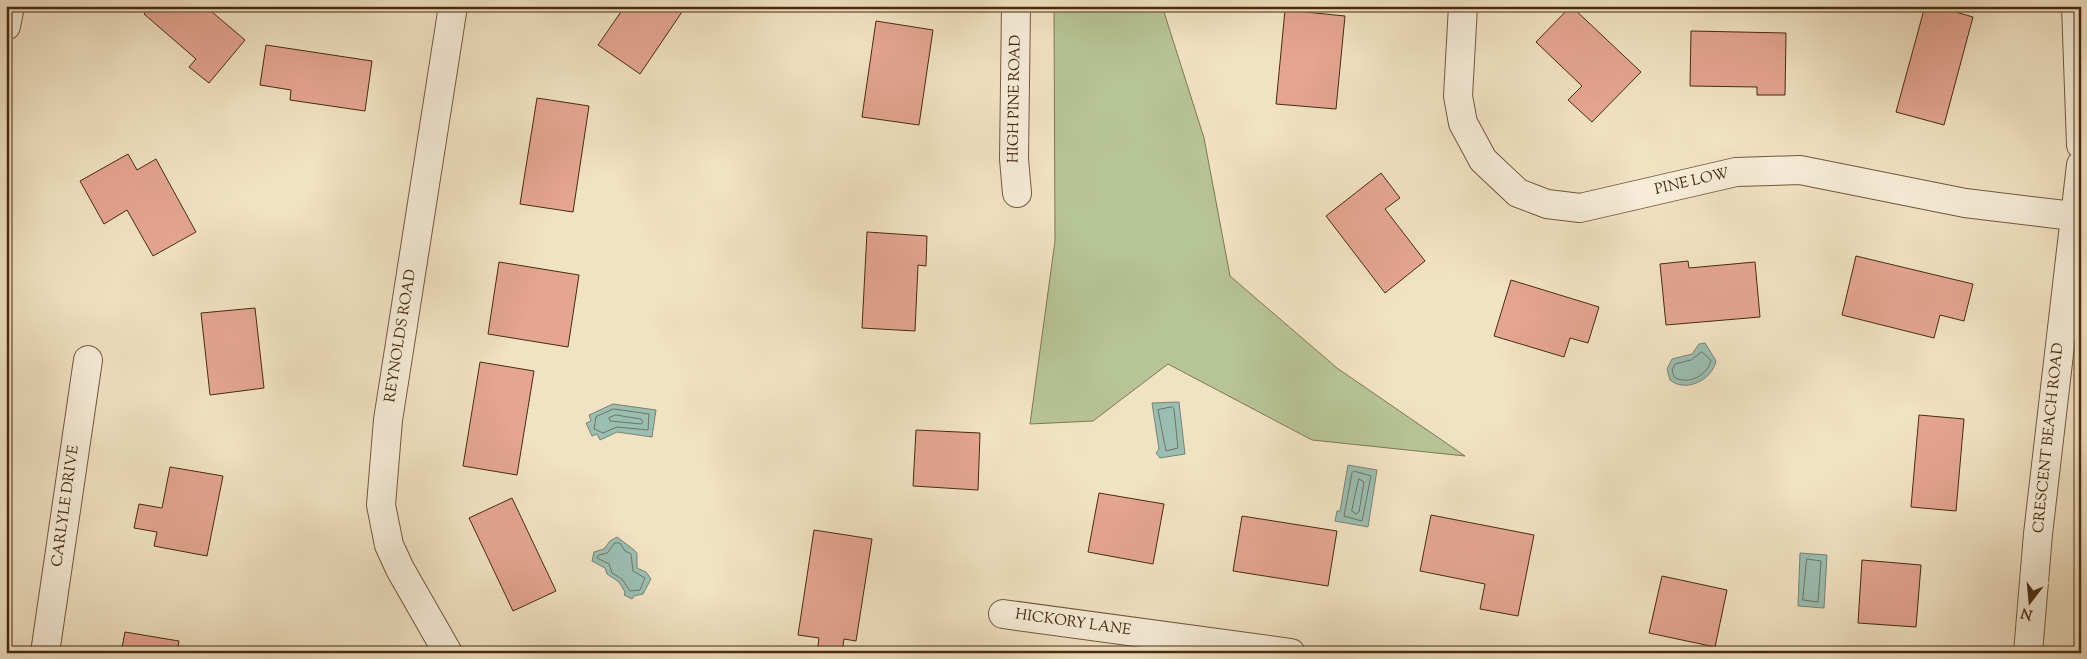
<svg xmlns="http://www.w3.org/2000/svg" width="2087" height="659" font-family="'Sorts Mill Goudy',serif">
  <rect width="100%" height="100%" fill="#f1e2c3"/>
  <filter id="stains"><feTurbulence type="fractalNoise" baseFrequency=".004" numOctaves="4"/><feColorMatrix values="0 0 0 0 .2 0 0 0 0 .09 0 0 0 0 .02 0 0 0 .5 -.17"/></filter>
  <radialGradient id="worn" r=".72"><stop offset=".6" stop-color="#630" stop-opacity="0"/><stop offset="1" stop-color="#630" stop-opacity=".3"/></radialGradient>
  <path fill="#b7c496" stroke="#7f7852" d="M1054,6H1160L1164,12L1204,138L1230,276L1337,368L1465,456L1312,440L1168,364L1093,421L1030,424L1055,241Z"/>
  <path fill="#9bbeb3" stroke="#798371" d="M1705,343L1716,361C1712,380 1686,393 1670,380L1667,369L1672,359L1692,354L1699,344Z
    M1179,402L1185,454L1160,458L1156,453L1159,449L1152,403Z
    M613,404L656,410L652,437L617,432L600,440L597,434L592,436L586,423L591,421L589,415Z
    M1348,465L1377,470L1368,527L1335,521L1337,511H1340Z
    M617,537L634,550L637,553V568L646,572L651,579L643,594L634,596L632,599L624,595L625,592L619,582L607,574L605,568L592,561L594,552L604,549L610,541Z
    M1800,553L1827,555L1824,608L1798,606Z"/>
  <g fill="none" stroke-linecap="round" stroke-linejoin="round">
    <path stroke="#717461" stroke-width="1" d="M1702,352L1711,360C1708,375 1688,386 1674,377L1672,370L1675,364L1691,360Z
      M1172,407L1174,409L1178,448L1166,451L1158,410Z
      M614,409L649,414L648,430L617,427L603,433L594,429L596,417Z
      M616,415L641,419L643,422L641,424L610,421L609,418Z
      M1354,471L1371,476L1362,521L1344,516L1352,473Z
      M1359,479L1364,482L1359,512L1356,514L1352,511Z
      M615,543H620L625,551L631,554L633,571L645,578L640,590L630,591L622,579L612,573L609,564L597,558L599,555L607,553Z
      M1807,559L1821,561L1818,602L1803,600Z"/>
  </g>
  <path fill="#e4a591" stroke="#472b0f" d="M151,6H205L245,40L209,83L189,67L196,59L144,14Z
    M625,6H686L640,74L598,45Z
    M1571,6L1641,72L1592,122L1568,100L1582,86L1536,42Z
    M1925,6H1935L1973,17L1944,125L1896,112Z
    M1285,10L1345,16L1336,109L1276,104Z
    M876,21L933,30L919,125L862,117Z
    M1691,31L1786,33L1785,95H1757V87L1690,86Z
    M266,45L372,61L365,111L290,100L291,90L260,85Z
    M537,98L589,106L573,212L520,204Z
    M128,154L137,170L156,159L196,232L153,256L127,210L104,224L80,181Z
    M1381,173L1400,198L1385,209L1425,261L1385,293L1326,216Z
    M867,232L927,236L926,266L918,265L915,331L862,328Z
    M1856,256L1973,284L1964,321L1940,315L1934,338L1842,315Z
    M1688,261L1689,268L1755,262L1760,317L1666,325L1660,264Z
    M499,262L579,275L568,347L488,334Z
    M1511,280L1599,307L1588,343L1570,338L1564,357L1494,336Z
    M255,308L264,388L210,395L201,313Z
    M480,362L534,371L517,475L463,466Z
    M1919,415L1964,419L1956,511L1911,507Z
    M916,430L980,433L978,490L913,486Z
    M170,467L223,476L207,556L154,546L157,532L134,528L139,504L162,508Z
    M1099,493L1164,504L1153,564L1088,552Z
    M512,498L556,591L513,611L469,518Z
    M1431,515L1534,535L1518,616L1480,609L1485,584L1420,571Z
    M1242,516L1337,531L1328,586L1233,571Z
    M814,530L872,539L856,641L844,639L842,653H817L819,638L798,635Z
    M1862,560L1921,565L1916,627L1858,623Z
    M1662,576L1727,590L1715,647L1649,633Z
    M125,632L179,641L177,653H121Z"/>
  <g fill="none" stroke-linecap="round" stroke-linejoin="round">
    <defs>
      <path id="minor" d="M1016,6L1014,159L1017,193
        M1463,6L1458,96L1463,123L1483,160L1518,193L1547,204L1580,208L1736,172L1800,170L1965,203L2073,216
        M2076,6L2081,145
        M6,26L10,6
        M1003,614L1291,653
        M45,653L88,360
        M448,653L400,569L389,545L381,505L388,420L453,6
        M2028,653L2038,534L2081,165"/>
    </defs>
    <use href="#minor" stroke="#72593c" stroke-width="30"/>
    <use href="#minor" stroke="#f6ecd8" stroke-width="28"/>
  </g>
  <g text-anchor="middle" dominant-baseline="central" stroke-width="4.5" stroke-linejoin="round" paint-order="stroke">
    <g font-size="15" fill="#472b0f" stroke="#f6ecd8">
      <text transform="translate(1015 99) rotate(-89)">HIGH PINE ROAD</text>
      <text transform="translate(1692 182) rotate(-13)">PINE LOW</text>
      <text transform="translate(401 336) rotate(-81)">REYNOLDS ROAD</text>
      <text transform="translate(2049 438) rotate(-84)">CRESCENT BEACH ROAD</text>
      <text transform="translate(66 506) rotate(-82)">CARLYLE DRIVE</text>
      <text transform="translate(1073 623) rotate(8)">HICKORY LANE</text>
    </g>
  </g>
  <rect width="2087" height="659" fill="none" stroke="#f1e2c3" stroke-width="25"/>
  <rect x="8" y="8" width="2072" height="644" fill="none" stroke="#472b0f" stroke-width="2.5"/>
  <rect x="12" y="12" width="2062" height="634" fill="none" stroke="#472b0f"/>
  <g transform="translate(2030 602) rotate(196)" stroke="#f6ecd8" stroke-width="4" paint-order="stroke">
  <path d="M0-4L9 19L0 12L-9 19Z" fill="#472b0f"/>
  <text y="-8" font-size="14" font-weight="bold" text-anchor="middle" fill="#472b0f">N</text>
  </g>
  <rect width="100%" height="100%" filter="url(#stains)"/>
  <rect width="100%" height="100%" fill="url(#worn)"/>
</svg>
